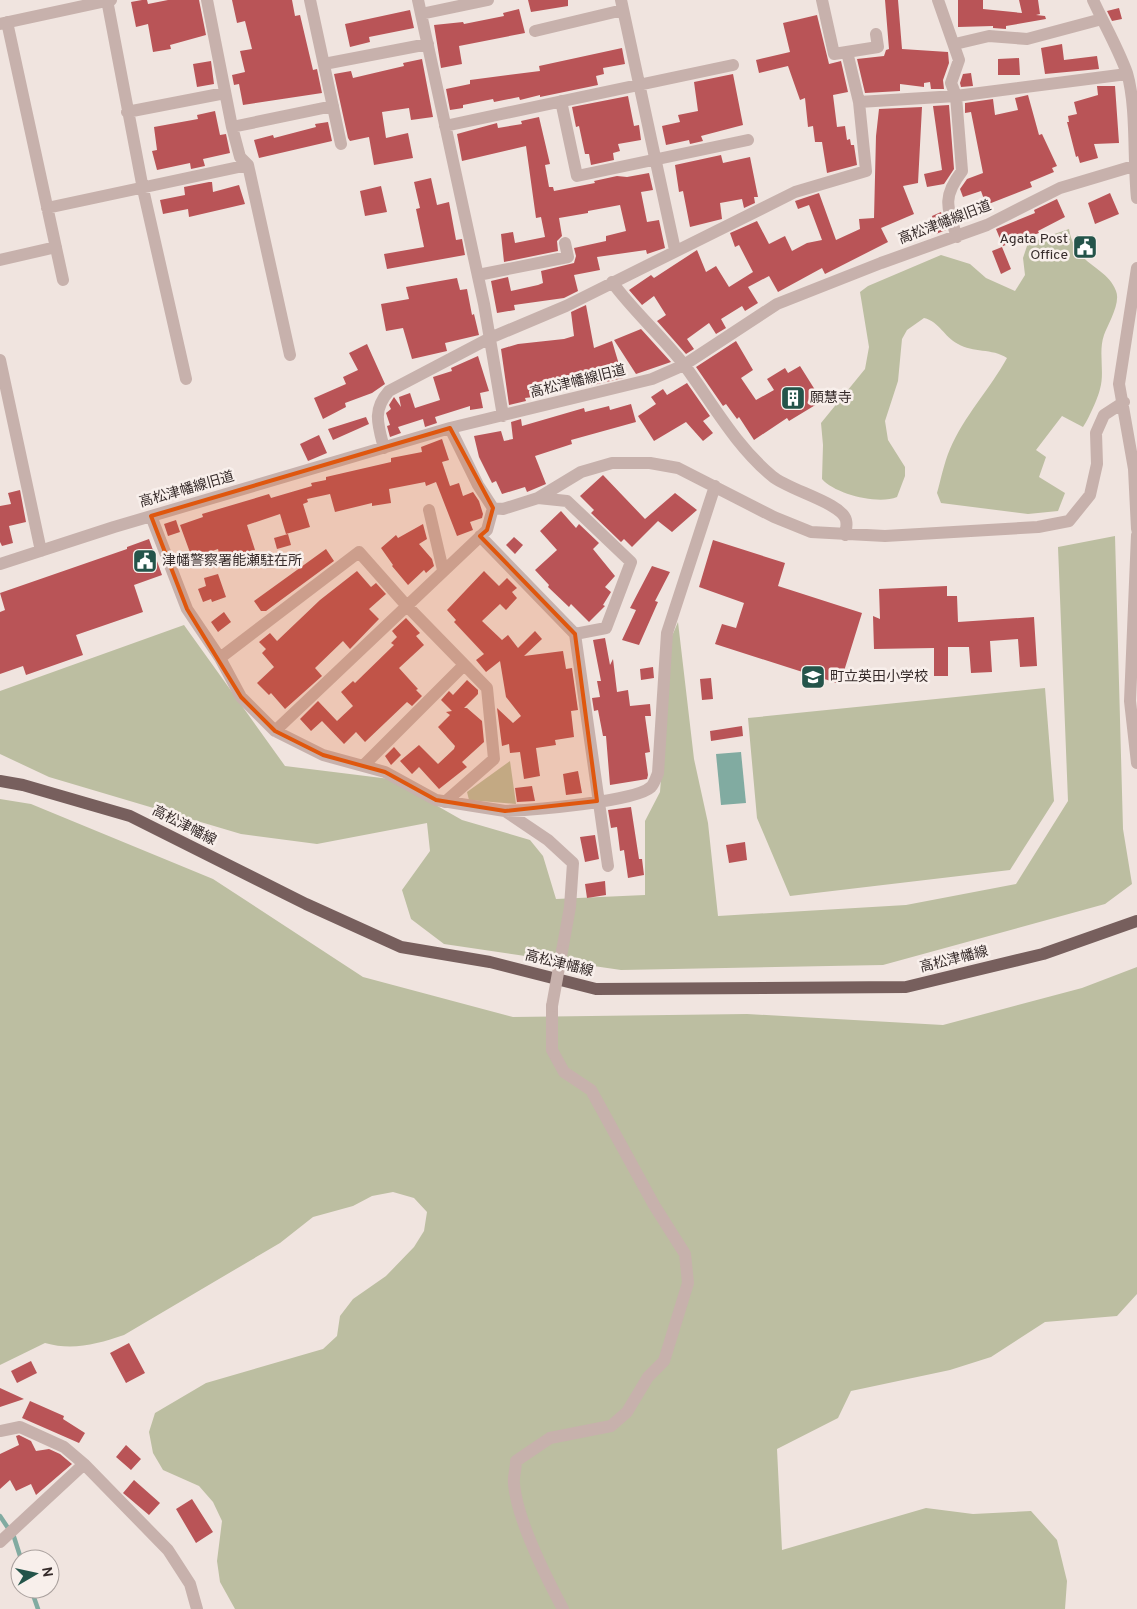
<svg xmlns="http://www.w3.org/2000/svg" width="1137" height="1609" font-family="Overpass,'Noto Sans JP',sans-serif">
  <rect width="100%" height="100%" fill="#f0e4df"/>
  <path fill="#bcbea1" d="M1069,229C1075,266 1107,266 1116,291C1121,303 1108,324 1104,335C1098,352 1105,372 1100,389C1098,398 1088,420 1083,427L1062,416L1036,450L1046,457L1039,477L1065,493L1058,511L1028,514L941,503L937,493C941,479 944,463 950,449C964,416 990,389 1007,358C992,348 973,353 958,344C944,337 940,322 924,318L907,330L902,339L898,381L885,421L888,440L905,467V476L897,497C878,505 835,494 822,479L823,445L821,423L865,369L869,347L860,292L868,286L941,255L970,264L986,278L1015,291L1025,275L1023,258L1028,243Z
    M1115,536L1123,829L1132,884L1105,904L883,965L621,970L444,944L411,919L402,890L430,851L427,823L317,844L241,834L49,777L0,754V691L184,625L285,766L390,779L462,820L530,840L543,856L556,899L645,895V821L660,792L672,636L678,622L694,759L708,823L718,916L906,905L1016,884L1068,801L1058,547Z
    M1045,688L1054,801L1010,870L790,896L757,818L748,718Z
    M510,761L516,804L469,800L467,792Z
    M0,799L31,804L213,879L363,977L513,1017L747,1014L943,1025L1082,988L1137,967V1294L1117,1316L1045,1322L991,1357L950,1370L851,1391L838,1418L777,1449L782,1550L926,1508L973,1514L1031,1511L1057,1540L1067,1581L1065,1609H235L220,1582L217,1561L222,1521L213,1502L199,1486L163,1470L153,1453L149,1432L155,1413L206,1383L323,1349L337,1336L340,1316L353,1299L386,1276L414,1247L424,1231L427,1212L414,1198L393,1192L372,1196L353,1206L313,1217L280,1243L124,1335C97,1344 73,1351 45,1343L0,1365Z"/>
  <path fill="#81aba1" d="M741,752L746,803L721,805L716,754Z"/>
  <g fill="none" stroke-linecap="round" stroke-linejoin="round">
    <path stroke="#81aba1" stroke-width="4.5" d="M0,1516L14,1537L21,1559
      M31,1589L38,1609"/>
  </g>
  <path fill="#b95457" d="M142,0H147L148,4L168,0H199L206,35L170,45L171,49L153,52L148,24L136,27L131,2Z
    M232,0H292L295,16L300,15L313,70L317,69L322,93L243,105L239,84L234,85L232,75L245,72L240,51L252,49L245,21L237,23Z
    M528,0H568V6L531,12Z
    M885,0H898L902,49L948,52L949,63L943,80L944,89H931L930,82L924,83V87L900,84V91L865,93L857,59L884,56L886,50L889,49Z
    M958,0H983V9L1022,13L1019,0H1038L1040,14L1036,15L1045,16L1046,19L1006,26V29L993,28V26L958,27Z
    M1119,8L1122,19L1112,21L1107,11Z
    M519,9L525,33L459,46L462,64L441,68L434,25L463,22L464,24L504,16L503,13Z
    M410,10L414,28L369,37L370,42L350,47L345,24Z
    M817,15L829,64L841,61L848,92L833,95L837,127L845,126L847,140L850,139L851,145H854L857,165L827,173L822,142H815L813,126L808,127L805,98L800,100L788,66L759,73L756,60L790,52L783,23Z
    M1062,44L1064,60L1097,56L1099,69L1045,74L1041,48Z
    M622,48L625,64L603,68L604,74L596,76L598,85L540,97V95L520,100L519,97L494,102L493,99L463,105V108L450,110L446,89L470,84V80L540,71L539,66Z
    M1019,58L1020,75H998V59Z
    M422,59L433,117L411,120L409,108L382,112L386,138L408,133L413,158L374,165L369,137L350,141L348,138L334,74L351,71L353,78L404,66L403,63Z
    M211,61L214,84L197,87L193,64Z
    M971,73L973,86L961,87L960,83L963,74Z
    M733,74L743,125L701,136L703,141L690,144L689,140L666,145L662,126L680,122L678,115L698,111L694,82Z
    M1097,86H1115L1119,143L1094,144L1098,158L1080,163L1078,156L1076,157L1067,122H1069L1068,116L1077,114L1074,102L1098,95Z
    M1028,95L1039,135L1042,134L1057,166L1052,168L1054,172L1030,182L1032,187L986,205L981,191L963,197L960,189L967,179L983,173L971,112L965,113V103L993,99L995,115L1018,110L1015,98Z
    M628,96L634,126L639,125L641,140L618,144L620,151L613,153L614,160L591,165L589,154H585L579,126L576,127L572,107Z
    M949,105L954,169L944,184L927,187L924,174L942,170L933,106Z
    M922,107L918,183L903,186L914,214L881,228L888,242L825,274L822,268L778,292L769,276L748,287L758,303L745,311L742,306L721,319L726,328L716,334L709,323L687,339L694,349L686,354L657,321L666,315L654,296L642,305L629,290L651,275L654,278L697,250L706,272L716,266L729,287L753,272L739,245L735,247L730,233L757,221L769,244L785,236L792,251L807,243L822,240L809,205L798,209L795,201L819,193L836,240L860,229L859,219L874,218L876,136L879,109Z
    M215,111L220,135L226,134L230,153L203,159L205,166L191,169L190,163L157,170L152,151L157,150L154,127L198,119L197,115Z
    M539,117L550,164L545,165L549,187H553L554,191L595,183L594,181L617,176L627,177L649,173L653,190L641,192L647,222L659,220L665,248L647,254L646,250L597,257L600,270L574,275L578,291L564,298L514,305L515,310L497,313L491,281L508,277L511,291L538,285L543,283L541,271L574,263L576,256L574,248L606,241V236L626,231L620,205L588,211V213L559,218L562,236L557,241L558,251L504,262L501,234L513,232L515,243L545,237L541,217L536,218L526,146L462,161L457,134L497,123L498,128L522,124L521,121Z
    M328,122L332,141L259,158L254,140L273,135L274,138L316,127L315,124Z
    M721,155L723,163L750,157L758,197H754L755,203L744,208L742,199L720,203L722,219L690,227L683,191L679,192L675,165Z
    M431,178L437,205L449,202L456,240L462,239L465,255L387,269L384,254L424,247L416,209L420,208L414,182Z
    M209,182H212L213,192L239,185L245,204L189,217L188,209L163,214L160,200L185,195L184,187Z
    M381,186L387,212L365,216L360,191Z
    M1110,193L1119,214L1095,224L1088,203Z
    M1057,199L1065,217L1038,231L1039,233L1003,246L996,229L1035,213L1034,210Z
    M941,212L946,230L936,234L932,216Z
    M1002,247L1011,269L1001,274L992,251Z
    M457,278L460,290L467,289L472,315L474,314L479,335L445,343L447,351L412,359L403,328L386,331L381,304L409,299L406,287Z
    M586,305L594,348L612,341L623,378L589,386L585,373L558,378L560,390L549,391V395L525,398L526,401L509,405L501,349L518,344L564,339L574,336L571,312Z
    M641,329L671,362L636,374L614,340Z
    M736,341L753,370L741,378L756,400L774,390L767,379L785,368L788,373L800,366L822,401L789,421L787,418L754,440L739,417L737,419L726,404L723,406L696,367Z
    M367,344L385,384L372,393L345,403L346,407L323,419L314,398L346,384L343,377L358,370L349,353Z
    M478,356L489,391L480,393L483,408L470,410V406L435,417L437,423L425,427L423,419L398,427L401,433L390,437L387,426L390,425L386,413L391,409L389,405L394,397L401,407L399,397L410,393L415,408L440,400L433,377L452,371L451,368Z
    M687,383L710,416L703,421L713,433L703,441L686,422L654,441L638,416L656,404L651,397L663,389L667,395Z
    M631,404L636,422L571,440L572,444L535,456L546,484L527,492L525,487L502,494L496,481L492,483L479,457L474,436L501,431L504,441L513,439L511,422L521,419L522,426L584,408L585,412L609,406L610,410Z
    M366,417L369,424L333,440L328,429Z
    M319,435L327,453L308,461L300,444Z
    M442,439L449,460L442,462L450,486L459,483L463,496L473,492L479,501L483,514L482,518L470,522L473,530L457,536L436,482L426,486L425,482L389,489L391,503L372,506V503L335,512L330,494L307,499L308,502L303,504L310,527L286,534L280,514L247,525L255,550L221,561L218,549L192,558L180,525L203,517L202,514L269,494L271,498L312,486L311,483L326,480V477L391,462V458L422,452L421,447Z
    M603,475L645,519L675,493L697,510L672,532L658,521L632,547L624,539L621,542L591,513L594,510L580,496Z
    M20,490L26,522L9,526L13,543L2,546L0,542V506L11,504L8,493Z
    M561,511L576,528L579,524L599,543L593,549L615,576L605,587L611,592L603,605L605,606L589,622L571,604L569,607L548,587L549,585L535,570L557,550L540,531Z
    M176,520L180,532L168,536L164,524Z
    M423,524L427,539L419,544L432,559L434,566L426,573L424,570L408,585L392,566L393,565L381,548L396,535L398,538Z
    M288,534L291,545L277,549L274,538Z
    M514,537L523,545L515,554L506,545Z
    M149,539L162,575L134,585L143,612L76,635L83,655L26,675L23,666L0,674V612L5,610L0,593L127,549V547Z
    M713,540L785,563L778,586L862,613L840,684L715,644L722,624L736,628L744,603L699,587Z
    M326,549L334,561L266,611H261L254,601Z
    M652,566L670,572L655,601L658,602L639,645L622,640L636,610L630,608Z
    M357,571L371,587L376,583L386,594L369,609L379,619L350,649L343,641L315,668L322,676L285,709L271,693L269,695L257,683L274,667L262,653L266,649L259,642L270,633L277,641L320,600Z
    M484,571L499,586L507,578L517,588L512,592L517,598L506,610L500,604L482,621L502,640L508,635L518,648L535,631L542,639L524,656L563,651L566,669L572,668L578,710L571,711L574,737L555,740L556,745L536,748L540,776L524,779L520,752L510,753L509,744L502,746L497,708L513,723L521,716L506,697L500,661L486,672L476,660L484,654L454,622L456,620L447,610Z
    M218,574L226,597L212,602L211,599L203,602L198,589L206,586L204,578Z
    M947,586V596H957L958,622L1034,617L1037,666L1020,667L1018,639L990,641L992,672L971,673L969,647H948V676H934V648L874,649L873,616L880,619L879,589Z
    M224,612L231,622L218,632L211,622Z
    M406,618L420,633L416,636L424,645L399,668L418,689L416,690L422,696L412,706L407,702L365,742L356,732L344,744L322,721L311,731L300,719L318,701L337,721L353,706L341,692L353,681L355,683L394,645L391,643L397,637L392,631Z
    M605,638L610,665L613,659L617,692L628,690L630,706L650,704L651,716H645L650,752L645,753L648,775L647,779L610,785L606,736H603L598,710L594,711L592,698L600,697L597,681H601L593,640Z
    M653,667L654,678L641,680L640,669Z
    M711,678L713,699L702,700L700,679Z
    M467,680L478,690V694L464,708H467L482,721L484,742L462,762L467,767L439,789L419,767L412,774L400,761L419,745L438,764L454,749L455,746L438,727L450,715L446,712L452,711L441,700L449,691L453,695Z
    M742,726L743,736L711,741L710,731Z
    M394,747L401,755L391,765L385,756Z
    M578,771L582,793L566,795L563,774Z
    M532,786L535,801L517,802L515,788Z
    M631,807L639,859H642L644,875L628,878L624,850L620,851L617,827L611,828L608,810Z
    M595,835L599,859L585,862L580,837Z
    M745,842L747,860L729,863L726,845Z
    M605,881L606,895L587,898L585,884Z
    M129,1343L145,1373L126,1383L110,1353Z
    M31,1361L37,1373L17,1383L11,1371Z
    M0,1388L24,1399L0,1407Z
    M30,1401L64,1416L63,1419L85,1433L79,1443L22,1418Z
    M19,1435L31,1441L36,1451L49,1449L60,1454L72,1464L36,1495L31,1484L16,1491L10,1480L0,1489V1454L19,1445L16,1436Z
    M126,1445L141,1459L131,1470L116,1457Z
    M134,1480L160,1503L149,1515L123,1493Z
    M192,1499L213,1532L196,1543L176,1509Z"/>
  <g fill="none" stroke-linecap="round" stroke-linejoin="round">
    <path stroke="#c7b1ac" stroke-width="12" d="M107,0L143,189L186,379
      M207,0L232,127L240,157L248,165L290,355
      M310,0L341,144
      M418,0L484,304L503,416
      M621,0L675,250
      M822,0L834,54L878,47L876,34
      M938,0L959,60L951,83L956,96L962,171C942,197 947,207 957,237
      M1093,0C1104,24 1118,48 1127,73C1137,106 1133,162 1137,198
      M421,14L488,0
      M7,22L63,280
      M0,24L111,0
      M535,31L623,10
      M955,44L989,36L1027,39L1102,19
      M324,64L428,44
      M561,101L577,176L748,140
      M859,102L956,96L1127,74
      M127,112L225,93
      M445,126L733,65
      M232,127L333,106
      M47,208L248,165
      M0,260L56,247
      M1137,268L1119,384L1134,469L1137,529
      M478,275L568,257L565,243
      M612,282C634,312 662,336 685,366C713,404 735,445 772,476C788,490 842,503 846,520C847,524 846,531 845,535
      M0,360L41,551
      M450,428L478,485L493,508L503,509L538,498L581,472L612,463H650L678,468L774,517L811,532L885,536L1038,527L1069,521L1090,495L1097,464L1096,433L1104,415L1124,402
      M384,448C378,425 372,410 389,391L490,338L566,306L795,192L866,171L859,102L847,52
      M538,498L567,501L631,562L606,628L575,634L608,866
      M429,510L443,570
      M151,516L187,609L220,658L241,697L275,731L323,755L385,772L436,800L505,811L548,840L573,863L570,907L562,951
      M1137,535L1130,701L1137,763
      M480,536L575,634
      M0,564L114,527L450,428L652,379L684,365L777,304L881,263L987,225L1060,188L1137,165
      M220,658L359,552L406,605L487,688L494,759L445,802
      M275,731L487,530L493,508
      M363,766L464,665
      M505,811C531,810 635,802 651,787C654,784 656,778 658,773L667,633L715,486
      M552,1006V1050L564,1072L591,1090L654,1205L685,1254L688,1283L664,1361L648,1377L627,1412L611,1426L550,1438L516,1461C516,1469 513,1477 514,1484C517,1520 546,1577 563,1609
      M0,1431L20,1427L64,1447L84,1464L168,1550L190,1584L197,1609
      M0,1542L84,1464"/>
    <path stroke="#775f5d" stroke-width="12" d="M0,781L23,785L130,816L306,904L401,947L490,962L596,989L906,987L1043,954L1137,921"/>
    <path stroke="#c7b1ac" stroke-width="12" d="M552,1006L562,951"/>
  </g>
  <path fill="#df570e" fill-opacity="0.2" stroke="#df570e" stroke-width="4" stroke-linejoin="round" d="M450,428L493,508L487,530L480,536L575,634L597,801L505,811L436,800L385,772L323,755L275,731L241,697L187,609L151,516Z"/>
  <defs>
    <symbol id="civic-square" viewBox="-11 -11 22 22"><rect x="-9" y="-9" width="18" height="18" rx="4" fill="#24544a" stroke="#f8efeb"/><path d="M-.6-6.5H3V-4.5H.6V-3L4-1V1h2V6H-6V1h2V-1L-.6-3ZM-1.2 2.5V6h2.4V2.5Z" fill="#fff"/></symbol>
    <symbol id="building-square" viewBox="-11 -11 22 22"><rect x="-9" y="-9" width="18" height="18" rx="4" fill="#24544a" stroke="#f8efeb"/><path d="M-4-6H4V6H1V3H-1V6H-4ZM-2.5-4.3h1.7v1.8h-1.7ZM.8-4.3h1.7v1.8H.8ZM-2.5-1h1.7V.8h-1.7ZM.8-1h1.7V.8H.8Z" fill="#fff"/></symbol>
    <symbol id="school-square" viewBox="-11 -11 22 22"><rect x="-9" y="-9" width="18" height="18" rx="4" fill="#24544a" stroke="#f8efeb"/><path d="M0-5L7-2L0 1L-7-2ZM-4 1L0 2.5L4 1V4Q0 6-4 4Z" fill="#fff"/></symbol>
  </defs>
  <g fill-rule="evenodd">
    <use href="#civic-square" x="1071" y="233" width="28" height="28"/>
    <use href="#building-square" x="779" y="384" width="28" height="28"/>
    <use href="#civic-square" x="131" y="547" width="28" height="28"/>
    <use href="#school-square" x="799" y="663" width="28" height="28"/>
  </g>
  <g text-anchor="middle" dominant-baseline="central" stroke-width="5" stroke-linejoin="round" paint-order="stroke">
    <g font-size="14" fill="#362b2a" stroke="#f8efeb">
      <text transform="translate(945 223) rotate(-21)">高松津幡線旧道</text>
      <text transform="translate(578 382) rotate(-14)">高松津幡線旧道</text>
      <text transform="translate(187 490) rotate(-16)">高松津幡線旧道</text>
      <text transform="translate(184 826) rotate(27)">高松津幡線</text>
      <text transform="translate(954 960) rotate(-14)">高松津幡線</text>
      <text transform="translate(559 964) rotate(14)">高松津幡線</text>
    </g>
    <g font-size="14" fill="#362b2a" stroke="#f8efeb" text-anchor="start">
      <text x="1068" y="239" text-anchor="end">Agata Post<tspan x="1068" dy="16">Office</tspan></text>
      <text x="810" y="398">願慧寺</text>
      <text x="162" y="561">津幡警察署能瀬駐在所</text>
      <text x="830" y="677">町立英田小学校</text>
    </g>
  </g>
  <g transform="translate(35 1574) rotate(81)"><circle r="24" fill="#f8efeb" stroke="#aaa19e"/>
  <path d="M0-4L9 19L0 12L-9 19Z" fill="#24544a"/>
  <text y="-8" font-size="14" font-weight="bold" text-anchor="middle" fill="#362b2a">N</text>
  </g>
</svg>
